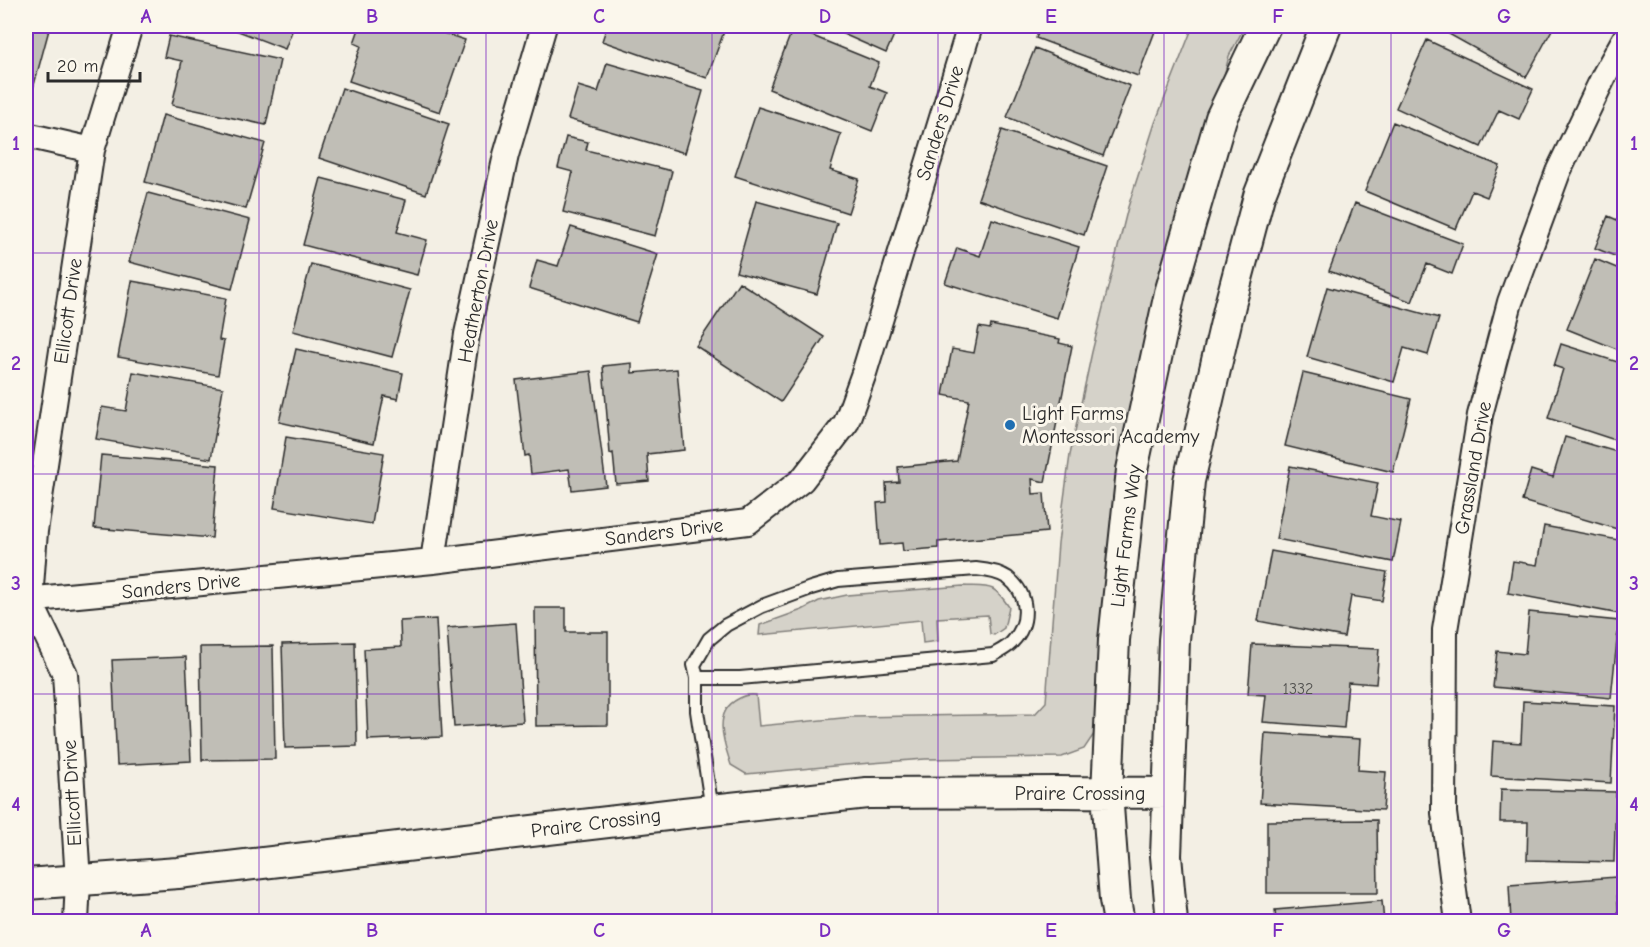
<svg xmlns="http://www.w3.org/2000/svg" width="1650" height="947" font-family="'Comic Neue',sans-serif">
  <rect width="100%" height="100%" fill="#f3efe4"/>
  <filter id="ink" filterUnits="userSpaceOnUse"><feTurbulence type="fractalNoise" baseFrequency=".0167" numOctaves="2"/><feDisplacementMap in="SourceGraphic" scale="12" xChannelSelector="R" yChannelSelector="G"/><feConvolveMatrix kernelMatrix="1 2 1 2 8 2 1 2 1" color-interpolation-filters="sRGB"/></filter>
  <g filter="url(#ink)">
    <path fill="#d5d2c9" stroke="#807e7a" stroke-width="1.5" d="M1193,26H1245L1229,56L1223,80L1171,237L1116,468L1101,641L1096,731L1084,749L1062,757L925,759L845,765L746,774L731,765C724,743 712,712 738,699C743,696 750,694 756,695L759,726L853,717L1035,714L1046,702L1058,543L1070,455L1092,352L1128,207L1155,123Z
      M963,586C990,587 993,583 1009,607L1004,628L994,635L990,634L988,615L937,618L938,641L923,643L921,620L759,635L760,625L802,610L819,601L847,595Z"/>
    <path fill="#c0beb6" stroke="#2b2b2b" stroke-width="1.5" d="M26,26H50L31,96L26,94Z
      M225,26H294L285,49Z
      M360,26H421L465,40L440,112L349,81L361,46L354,43Z
      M607,26H726L707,78L602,41Z
      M825,26H898L886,53Z
      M1041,26H1157L1138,76L1036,38Z
      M1439,26H1554L1526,77L1438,28Z
      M793,28L879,63L870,86L887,93L872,131L769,89Z
      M169,36L280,60L266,125L172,105L182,61L164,57Z
      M1427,40L1533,89L1519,119L1499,110L1481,147L1396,108Z
      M1035,48L1130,86L1103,156L1007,117Z
      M607,63L703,91L685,153L568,119L578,86L598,92Z
      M342,88L449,124L426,194L319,158Z
      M758,107L841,134L830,170L859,179L848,213L735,176Z
      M163,115L265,143L246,209L145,182Z
      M1393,122L1500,166L1487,197L1472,191L1456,229L1365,191Z
      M1002,130L1107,166L1084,235L978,199Z
      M566,137L588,142L586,150L672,171L655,236L563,212L573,172L558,168Z
      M321,178L406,200L397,232L427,240L417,275L303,245Z
      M148,193L250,220L232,289L129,262Z
      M756,201L837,223L817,294L736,272Z
      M1355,203L1463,244L1452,274L1427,264L1412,302L1329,271Z
      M1608,216L1624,223V260L1595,248Z
      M992,219L1079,247L1057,318L945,283L957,248L980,256Z
      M571,227L658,254L637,322L529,288L537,260L558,266Z
      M1595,259L1624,271V352L1567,329Z
      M311,264L410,290L392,357L293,331Z
      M132,281L226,298L219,340L224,341L218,375L118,357Z
      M739,282L824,337L781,402L696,346Z
      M1327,287L1439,318L1428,355L1404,348L1394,382L1307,357Z
      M991,325L1060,339L1059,343L1072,346L1045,482L1032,479L1033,494L1044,493L1047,532L938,542V548L903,551L902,543L880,545L877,503L887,502L886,483L899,482L898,467L957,461L969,400L943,395L952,349L974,353L979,327L990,329Z
      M1561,344L1624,364V443L1548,418L1563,369L1554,366Z
      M296,349L403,373L398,399L384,396L374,443L279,422Z
      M632,363V373L677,369L684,450L647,454L649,481L616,484L613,453L610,454L603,366Z
      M591,371L606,486L572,490L569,469L531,474L529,455L525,456L516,380Z
      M133,372L223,388L211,459L96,439L102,407L126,411Z
      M1303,373L1411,399L1393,472L1285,446Z
      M286,437L384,453L372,524L274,508Z
      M1565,437L1624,454V531L1522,501L1531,470L1553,477Z
      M101,455L218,465L212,538L94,528Z
      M1290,466L1378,483L1371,516L1401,522L1393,562L1276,539Z
      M1544,526L1624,541V591L1620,614L1508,593L1513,561L1537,565Z
      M1271,551L1387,572L1382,601L1351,596L1344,637L1258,621Z
      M535,608H566V632H608V725L536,726Z
      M1529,612L1619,621L1611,698L1493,687L1497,651L1525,654Z
      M436,619L442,737L368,740L364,649L401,647L400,621Z
      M516,623L523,722L454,727L447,628Z
      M355,642L357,746L285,748L282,644Z
      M1252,644L1379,649L1376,684L1348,682L1344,728L1263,722L1266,695L1248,694Z
      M273,646L275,759L202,760L200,647Z
      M186,657L191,761L117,765L112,660Z
      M1523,701L1615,706L1611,783L1491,776L1493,741L1521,743Z
      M1265,733L1360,739L1358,770L1386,772L1383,810L1260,803Z
      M1501,789L1616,792L1614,862L1527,860L1528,822H1500Z
      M1377,820L1378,893H1267V821Z
      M1616,877L1619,922H1511L1509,885Z
      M1382,901L1384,922H1276L1275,910Z"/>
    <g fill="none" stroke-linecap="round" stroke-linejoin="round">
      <defs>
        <path id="service" d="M697,678H740L993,655C1000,651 1009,647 1013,641C1030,623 1029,594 1008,578C999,572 987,570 976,569L838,580L811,588L762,606L726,625L709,639L694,665L697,678V711L712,810"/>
        <path id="minor" d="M26,135L92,150
          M433,561L467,334L506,155L544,26
          M26,600L433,561L748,522L802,480L846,423L864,373L970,26
          M30,601L65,674L78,881L76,922
          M26,630L30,601L35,531L92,150L130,26
          M1458,922L1444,813L1445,630L1480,415L1510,302L1558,172L1605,74L1624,40"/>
        <path id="tertiary" d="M26,884L178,873L684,813L867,793L1057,792L1168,793
          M1119,922L1115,900L1107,793L1114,640L1132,470L1170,293L1221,118L1265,26
          M1172,922L1166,856L1174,640L1189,481L1230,305L1259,196L1326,26"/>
      </defs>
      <use href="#service" stroke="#2b2b2b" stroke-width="16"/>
      <use href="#minor" stroke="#2b2b2b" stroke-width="28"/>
      <use href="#tertiary" stroke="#2b2b2b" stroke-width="34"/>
      <use href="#service" stroke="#fbf7ec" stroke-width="12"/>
      <use href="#minor" stroke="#fbf7ec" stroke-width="24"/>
      <use href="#tertiary" stroke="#fbf7ec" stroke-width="30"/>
    </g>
  </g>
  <path fill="none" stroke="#7b2cbf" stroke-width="1.5" stroke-opacity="0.55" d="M259,26V922M486,26V922M712,26V922M938,26V922M1164,26V922M1391,26V922M26,253H1624M26,474H1624M26,694H1624"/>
  <circle fill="#1f6fb2" stroke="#fbf7ec" stroke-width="2" cx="1010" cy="425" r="6"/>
  <g text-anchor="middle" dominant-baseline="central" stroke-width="6" stroke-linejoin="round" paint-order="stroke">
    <g font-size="16" fill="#50504e">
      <text x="1298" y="689">1332</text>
    </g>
    <g font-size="20" fill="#2b2b2b" stroke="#fbf7ec">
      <text transform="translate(940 123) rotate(-73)">Sanders Drive</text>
      <text transform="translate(478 291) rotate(-79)">Heatherton Drive</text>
      <text transform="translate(68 311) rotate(-82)">Ellicott Drive</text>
      <text transform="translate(1473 468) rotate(-80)">Grassland Drive</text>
      <text transform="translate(664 532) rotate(-7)">Sanders Drive</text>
      <text transform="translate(1126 536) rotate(-83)">Light Farms Way</text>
      <text transform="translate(181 586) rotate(-6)">Sanders Drive</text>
      <text transform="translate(72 793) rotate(-93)">Ellicott Drive</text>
      <text x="1080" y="793">Praire Crossing</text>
      <text transform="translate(596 823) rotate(-7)">Praire Crossing</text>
    </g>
    <g font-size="20" fill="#2b2b2b" stroke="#fbf7ec" text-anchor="start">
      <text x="1022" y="413">Light Farms<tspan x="1022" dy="23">Montessori Academy</tspan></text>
    </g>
  </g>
  <rect width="1650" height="947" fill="none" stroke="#fbf7ec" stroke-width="66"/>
  <path d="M48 72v9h92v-9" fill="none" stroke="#2b2b2b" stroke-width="3"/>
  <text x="57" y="72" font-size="18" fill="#2b2b2b" stroke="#fbf7ec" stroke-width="4.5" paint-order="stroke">20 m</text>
  <rect x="33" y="33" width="1584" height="881" fill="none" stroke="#7b2cbf" stroke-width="2"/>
  <g font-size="20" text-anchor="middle" font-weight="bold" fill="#7b2cbf">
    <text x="146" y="23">A</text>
    <text x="372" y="23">B</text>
    <text x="599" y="23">C</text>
    <text x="825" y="23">D</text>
    <text x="1051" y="23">E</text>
    <text x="1278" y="23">F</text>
    <text x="1504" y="23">G</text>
    <text x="16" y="150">1</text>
    <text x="1634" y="150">1</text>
    <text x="16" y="370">2</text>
    <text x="1634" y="370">2</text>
    <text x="16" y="590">3</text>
    <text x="1634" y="590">3</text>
    <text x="16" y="811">4</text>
    <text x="1634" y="811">4</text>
    <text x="146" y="937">A</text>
    <text x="372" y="937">B</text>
    <text x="599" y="937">C</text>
    <text x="825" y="937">D</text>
    <text x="1051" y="937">E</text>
    <text x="1278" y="937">F</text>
    <text x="1504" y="937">G</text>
  </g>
</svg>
